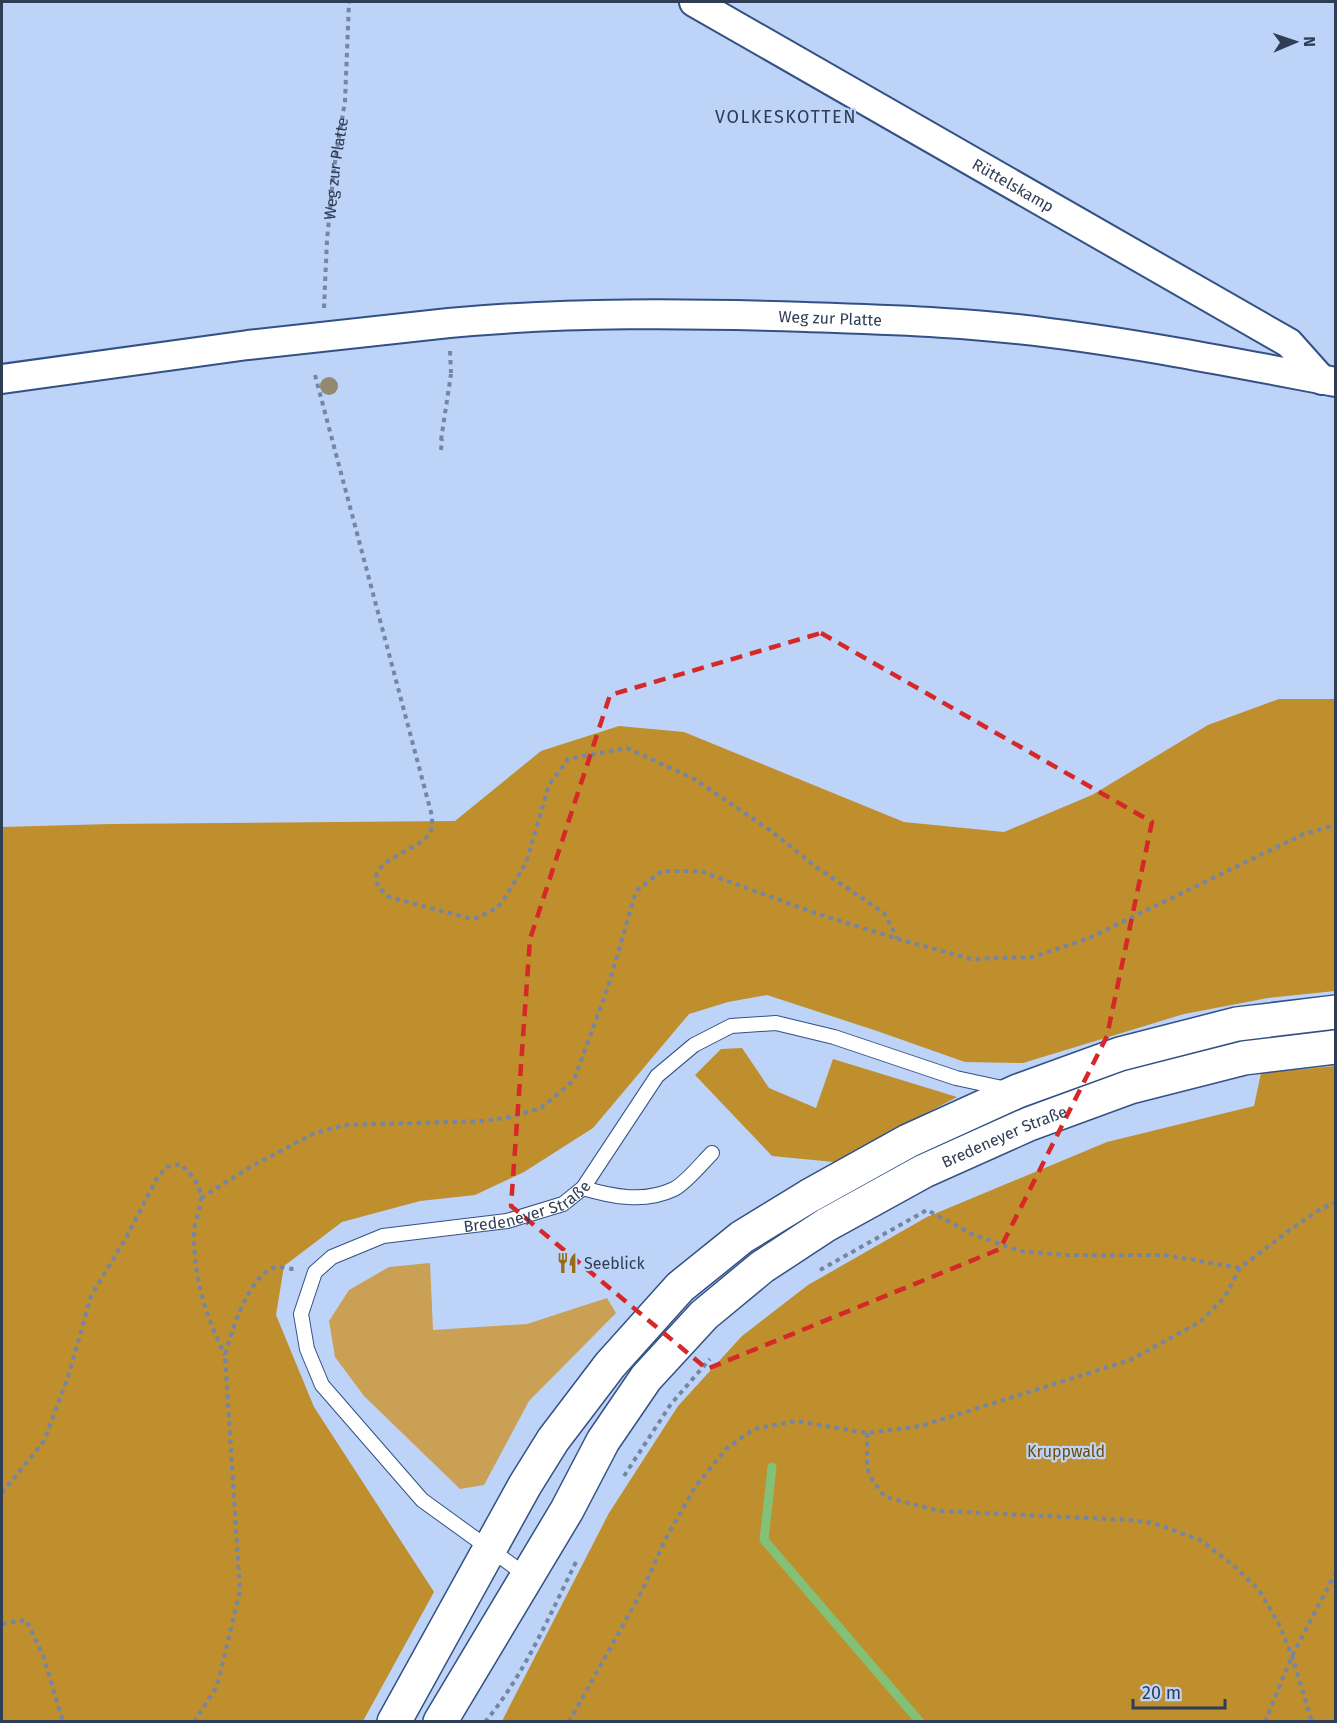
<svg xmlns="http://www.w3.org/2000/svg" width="1337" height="1723" font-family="'Fira Sans',sans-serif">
  <rect width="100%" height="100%" fill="#bdd3f7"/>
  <path fill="#caa054" d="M430,1263L433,1330L527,1324L607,1298L616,1313L529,1401L484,1485L460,1489L364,1396L335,1357L329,1321L349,1290L389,1267Z"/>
  <path fill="#bf8e2d" d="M1279,699H1335V991L1268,998L1184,1014L1023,1063L965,1062L877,1031L767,995L728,1002L689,1014L593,1128L524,1172L475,1195L420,1201L342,1222L284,1266L276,1315L314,1407L434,1592L363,1721H2V827L111,824L455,821L541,751L619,726L684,732L904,822L1004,832L1092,795L1208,725Z
    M742,1048L769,1088L816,1108L833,1059L957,1097L834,1162L772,1156L695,1075L721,1049Z
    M1335,1066V1721H502L609,1513L678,1406L742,1336L808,1285L927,1217L1107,1142L1254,1106L1261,1073Z"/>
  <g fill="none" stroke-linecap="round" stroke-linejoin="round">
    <path stroke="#83c276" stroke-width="9" d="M772,1467L764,1540L920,1722"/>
    <defs>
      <g id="lane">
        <path d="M583,1188C613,1197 645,1203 674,1189C686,1183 702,1163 712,1153"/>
        <path id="s2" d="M527,1576L422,1500L322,1385L307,1349L301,1314L315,1272L332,1257L383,1236L507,1221L563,1204L583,1188L657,1076L694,1045L731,1026L776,1023L834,1037L956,1078L1007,1089"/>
      </g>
      <g id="street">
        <path id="s3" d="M694,2L1289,343L1322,380"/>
        <path id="s4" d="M2,379L248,345L449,323C568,312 687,313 806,317C888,320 969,322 1050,333C1146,345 1241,364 1336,382"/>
      </g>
      <g id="primary">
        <path d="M394,1722L525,1485L553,1440L610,1365L680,1287L742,1237L809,1196L908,1141L1018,1091L1120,1054L1237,1024L1336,1012"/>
        <path id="s5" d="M440,1722L567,1510L603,1441L646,1378L704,1315L762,1267L826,1225L924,1171L1029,1124L1130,1087L1244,1058L1336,1047"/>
      </g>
    </defs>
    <use href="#lane" stroke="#335185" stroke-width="16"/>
    <use href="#street" stroke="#335185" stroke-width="32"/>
    <use href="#primary" stroke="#335185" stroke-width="36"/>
    <g stroke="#7486a4" stroke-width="4" stroke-dasharray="4.5 4.5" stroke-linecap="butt">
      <path id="s1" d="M324,308L327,240L334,168L345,101L349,2"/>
      <path d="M450,351L451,373"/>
      <path d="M315,375L432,816C432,822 433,828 429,834C417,853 348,865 389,897L468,918H477L495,909L502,903L526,863L549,785L568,759L627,748L694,779L771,831L816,867L884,913L897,938"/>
      <path d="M441,440L451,374"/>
      <path d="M441,450L442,439"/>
      <path d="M201,1198L250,1167L315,1133L344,1125L484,1121L510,1117L541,1108L574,1080L608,987L636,891L662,871H700L815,913L898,939L971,959L1033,957L1087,939L1304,834L1336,825"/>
      <path d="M820,1270L927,1210L972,1234L1019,1251L1064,1255H1164L1240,1268"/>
      <path d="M867,1433V1468L873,1481L885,1497L940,1511L1129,1520L1153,1523L1200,1540L1233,1565L1259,1590L1279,1624L1292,1656L1312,1722"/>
      <path d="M624,1476L671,1404L710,1359"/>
      <path d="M2,1493L44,1441L69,1374L91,1296L126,1238L158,1176L167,1167L180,1164C190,1172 201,1185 201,1199C201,1209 195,1220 194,1230C193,1275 205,1315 225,1355"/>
      <path d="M2,1624L26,1620L43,1655L63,1722"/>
      <path d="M194,1722L217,1686L240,1591L225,1355C232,1331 248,1275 276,1267C281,1266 289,1269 294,1269"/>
      <path d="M485,1722C525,1674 550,1614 578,1558"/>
      <path d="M569,1722L643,1589L665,1540L695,1487L726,1449L754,1429L796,1421L867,1433L921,1426L1130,1360L1200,1322L1224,1298L1240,1268L1291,1229L1319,1210L1336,1202"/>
      <path d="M1265,1722L1292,1656L1336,1572"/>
    </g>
    <use href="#lane" stroke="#fff" stroke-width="14"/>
    <use href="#street" stroke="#fff" stroke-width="28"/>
    <use href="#primary" stroke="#fff" stroke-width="33"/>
  </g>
  <circle fill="#92896f" cx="329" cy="386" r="9"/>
  <path fill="none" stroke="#d62828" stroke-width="4.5" stroke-dasharray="12 8" stroke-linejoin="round" d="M821,633L1152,822L1107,1036L1000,1249L707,1369L511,1206L530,939L610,695Z"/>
  <defs>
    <symbol id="restaurant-bare" viewBox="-9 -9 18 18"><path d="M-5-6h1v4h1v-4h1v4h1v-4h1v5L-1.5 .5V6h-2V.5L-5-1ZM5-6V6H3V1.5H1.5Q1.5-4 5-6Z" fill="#956c17" stroke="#bdd3f7" stroke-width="2.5" paint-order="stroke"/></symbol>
  </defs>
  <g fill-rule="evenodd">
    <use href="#restaurant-bare" x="552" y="1248" width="30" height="30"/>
  </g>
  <g text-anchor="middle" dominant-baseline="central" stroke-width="4.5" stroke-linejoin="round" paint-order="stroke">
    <g font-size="16" fill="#2f3d55" stroke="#bdd3f7">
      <text stroke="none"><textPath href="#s1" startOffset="140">Weg zur Platte</textPath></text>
      <text stroke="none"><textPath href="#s3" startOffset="368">Rüttelskamp</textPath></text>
      <text stroke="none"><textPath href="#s4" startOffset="832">Weg zur Platte</textPath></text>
      <text stroke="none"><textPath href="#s5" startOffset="838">Bredeneyer Straße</textPath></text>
      <text stroke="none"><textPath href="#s2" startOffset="627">Bredeneyer Straße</textPath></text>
    </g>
    <g font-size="16" fill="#2f3d55" stroke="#bdd3f7" text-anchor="start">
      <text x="584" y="1263">Seeblick</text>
    </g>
    <g font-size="16" fill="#6e4d00" stroke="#bdd3f7">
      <text x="1066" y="1451">Kruppwald</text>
    </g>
    <g font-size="18" letter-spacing="1.5" fill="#2f3d55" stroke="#bdd3f7">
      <text x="786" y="117">VOLKESKOTTEN</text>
    </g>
  </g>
  <rect width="1337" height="1723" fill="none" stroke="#2f3d55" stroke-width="6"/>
  <g transform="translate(1295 42) rotate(88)" stroke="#bdd3f7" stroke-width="4.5" paint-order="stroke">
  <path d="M0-4.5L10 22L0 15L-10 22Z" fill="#2f3d55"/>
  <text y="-9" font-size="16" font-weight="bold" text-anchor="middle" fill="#2f3d55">N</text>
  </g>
  <path d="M1133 1699v9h92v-9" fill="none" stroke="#2f3d55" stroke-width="3"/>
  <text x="1142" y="1699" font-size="18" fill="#2f3d55" stroke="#bdd3f7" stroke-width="4.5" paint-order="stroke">20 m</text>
</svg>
